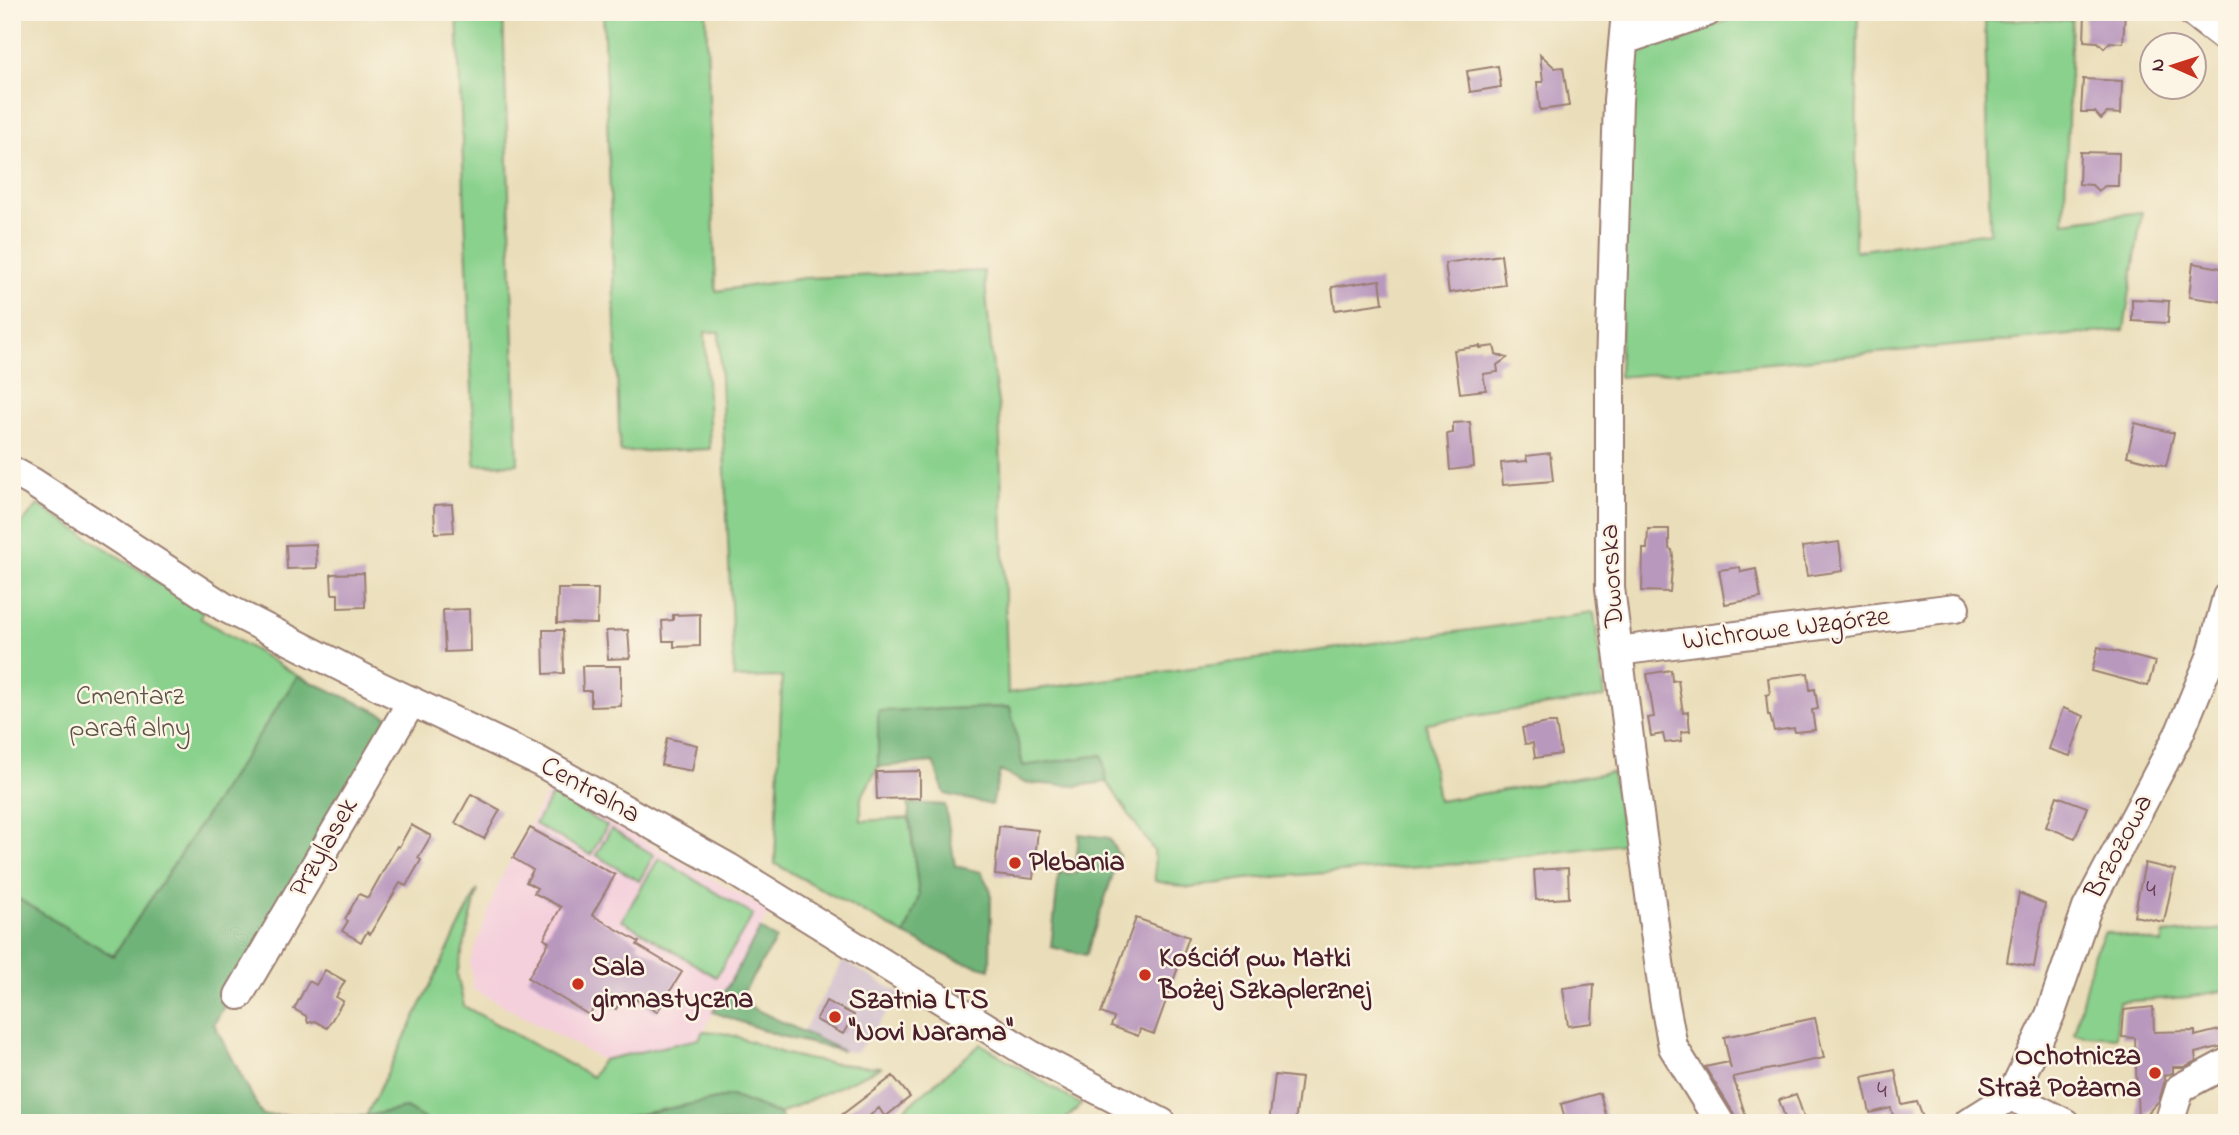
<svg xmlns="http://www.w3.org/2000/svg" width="2239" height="1135" font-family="'Indie Flower',sans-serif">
  <rect width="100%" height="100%" fill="#fcf5e5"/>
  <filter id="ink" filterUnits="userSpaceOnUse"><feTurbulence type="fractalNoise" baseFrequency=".0143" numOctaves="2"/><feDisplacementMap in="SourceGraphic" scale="14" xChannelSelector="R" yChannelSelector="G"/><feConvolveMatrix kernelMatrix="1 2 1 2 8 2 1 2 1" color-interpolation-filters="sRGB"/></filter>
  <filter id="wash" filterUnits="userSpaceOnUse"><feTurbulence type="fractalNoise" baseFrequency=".00686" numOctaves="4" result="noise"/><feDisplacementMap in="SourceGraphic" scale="28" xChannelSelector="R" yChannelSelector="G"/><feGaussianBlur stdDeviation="1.57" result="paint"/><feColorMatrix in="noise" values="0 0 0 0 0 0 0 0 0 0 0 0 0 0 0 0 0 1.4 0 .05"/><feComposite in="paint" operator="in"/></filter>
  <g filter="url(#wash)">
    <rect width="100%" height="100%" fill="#eadeba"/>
    <path fill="#f4cfdc" d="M549,788L770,911L699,1039L603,1060L473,989L470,962L499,882Z"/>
    <path fill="#d0bdcc" d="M843,961L901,994L857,1052L843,1051L803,1031Z"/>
    <path fill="#8ad18d" stroke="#6a785c" stroke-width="2" d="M457,12H503L518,464L475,465Z
      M603,12H706L716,291L804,278L984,271L993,370L999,409L1008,693L1594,613L1605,697L1426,723L1438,801L1612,772L1625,844L1463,863L1245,879L1190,888L1155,881L1154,851L1107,782L1102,755L1023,766L1009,707L878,711V767L861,798V821L909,818L919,896L905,935L775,864L782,677L734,678L719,332H705L710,449L620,452Z
      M1752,12H1858L1855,251L1990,232L1985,20H2072L2064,222L2142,212L2124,330L1619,377L1630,55Z
      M38,505L203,611L200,618L298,676L113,956L12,895V535Z
      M552,795L607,826L591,855L535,824Z
      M611,829L654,855L639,881L596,855Z
      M659,858L753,915L716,977L622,920Z
      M478,889L457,974L464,1006L592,1077L603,1060L699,1039L703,1031C735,1032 756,1045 786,1054C818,1063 849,1066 882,1067L779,1114L731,1096L597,1123H431L406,1108L366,1116Z
      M2227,929V990L2189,997L2119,1002L2116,1037L2074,1034L2094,953L2105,932L2162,944L2164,934Z
      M981,1044L1081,1105L1061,1123H888Z"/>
    <path fill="#6fb378" stroke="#5c6952" stroke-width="2" d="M298,676L390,717L214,1024L262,1115L366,1116L406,1108L431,1123H12V895L113,956Z
      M1010,707L1023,766L1102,755L1107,782L1078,786L1025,783L1000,771L992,805L945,794L933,762L878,767V711Z
      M908,803L945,805L955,866L981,872L991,891L990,969L956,960L905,935L919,896Z
      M1079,834L1109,838L1119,856L1086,955L1051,947L1059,872L1075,874Z
      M760,929L776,939L738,1001L843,1051L780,1036L713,1012Z
      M731,1096L779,1114L784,1123H597Z"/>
    <g id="blocks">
      <path fill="#b998be" d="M2085,12H2125L2123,43L2110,42L2104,48L2098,42L2084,41Z
        M1540,54L1555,68L1563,67L1569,106L1540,110L1537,82H1543Z
        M1498,66L1501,87L1470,92L1467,71Z
        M2083,79L2122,81L2121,114L2107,113L2101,119L2095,112H2081Z
        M2080,152L2119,153L2118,186H2105L2098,191L2092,185L2079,184Z
        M1501,255L1505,285L1449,293L1445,263Z
        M2193,263L2227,269L2225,302L2189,297Z
        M1380,280L1383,303L1335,310L1332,287Z
        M2132,299L2169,301L2168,323L2132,321Z
        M1480,346V348L1494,346L1496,354L1507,358L1497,365L1498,372L1483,374L1486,390L1460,393L1454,350Z
        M1470,422L1474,467L1450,470L1447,434L1453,433V423Z
        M2135,423L2174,433L2166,466L2127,456Z
        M1550,453L1553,481L1503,485L1501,463L1527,461L1526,456Z
        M452,504L454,532L435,533L434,505Z
        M1648,529H1669V549L1672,550L1673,556L1670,592L1642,591L1643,549H1647Z
        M1839,542L1843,571L1807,576L1802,547Z
        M316,544L317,568L287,569L286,545Z
        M1740,567L1741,572L1756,569L1761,598L1725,604L1719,570Z
        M364,573L365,607L338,608V594H332L331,574Z
        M558,589H598L597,624L557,623Z
        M469,609L470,651L445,652L443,610Z
        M700,614V646L674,647V641H663L662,621L673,620V615Z
        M543,630H563L564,673L544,674Z
        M628,630L630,658L608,659L606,631Z
        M2098,647L2155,662L2148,686L2092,671Z
        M582,666H621V706L591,707V691H583Z
        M1671,670L1672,681L1678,680L1683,713L1688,712L1690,731L1681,732L1682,741L1665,743L1663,734L1651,736L1648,718L1654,717L1647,674Z
        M1808,673L1810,690L1815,689L1818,709L1812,710L1815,730L1795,732L1794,728L1774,731L1770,715H1768L1766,695L1770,694L1768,678Z
        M2063,708L2084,716L2070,756L2049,749Z
        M1548,723H1556L1561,754L1535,758L1533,743L1525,744L1522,728Z
        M667,738L697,745L692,771L661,765Z
        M920,771V798L877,799L876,772Z
        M471,794L500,810L484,839L455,823Z
        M2057,796L2087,807L2075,838L2046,827Z
        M411,825L431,836L418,858L421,860L406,886L400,883L370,934L367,932L361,942L342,931L348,921L345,919L359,894L368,898L397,846L399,847Z
        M999,826L1038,830L1033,879L995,875Z
        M530,828L615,875L592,915L639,942L637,945L682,972L657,1012L625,993L616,1009L599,999L589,1015L528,978L549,942L544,938L561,907L534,893L537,888L526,882L533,870L513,858Z
        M2145,863L2175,870L2164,922L2134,916Z
        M1568,868L1569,898L1536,900L1534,870Z
        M2019,893L2045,904L2034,967L2007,962Z
        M1136,918L1189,937L1154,1034L1140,1029L1138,1036L1111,1026L1114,1018L1101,1013Z
        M325,970L345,981L336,997L343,1001L327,1028L315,1021L308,1023L306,1016L294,1009L309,981L316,985Z
        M1594,984L1592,1023L1568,1026L1563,988Z
        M826,1001L854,1015L843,1034L816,1020Z
        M2153,1007L2154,1032L2195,1031V1036L2227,1028V1045L2195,1053L2196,1061L2184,1067H2173V1073L2164,1075V1084L2159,1101L2138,1123L2135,1038L2122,1037L2124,1010Z
        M1815,1018L1824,1058L1733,1077L1748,1123H1737L1734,1114L1705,1067L1729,1062L1731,1069L1724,1037Z
        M1895,1070L1902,1105L1917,1102L1925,1123H1895L1891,1108L1870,1113L1862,1077Z
        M1275,1075L1301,1078L1295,1123H1269Z
        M893,1076L910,1097L885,1117L879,1108L861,1123H831Z
        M1600,1093L1607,1119L1592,1123H1566L1561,1104Z
        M1796,1094L1806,1123H1787L1779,1100Z"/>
    </g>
  </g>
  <g filter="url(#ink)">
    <use href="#blocks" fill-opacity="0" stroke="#9a7e72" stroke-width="2"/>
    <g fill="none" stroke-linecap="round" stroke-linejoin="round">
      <defs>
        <path id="minor" d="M1626,12L1618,100L1610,368V588L1634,777L1664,999L1673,1047L1720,1123
          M2192,12L2227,39
          M1624,40L1707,12
          M12,471L32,482L224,607L381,687L540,762L729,868L1031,1055L1162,1123
          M1618,651L1955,608
          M239,995L412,701
          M2011,1096L2050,1015L2087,908L2180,732L2211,657L2227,597
          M2011,1096L2065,1123
          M1968,1123L2011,1096
          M2169,1123L2180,1088L2227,1063"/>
      </defs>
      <use href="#minor" stroke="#9a7e72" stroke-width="32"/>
      <use href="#minor" stroke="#fff" stroke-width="28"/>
    </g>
  </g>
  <g fill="#c8321e" stroke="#fcf5e5" stroke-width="2.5">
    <circle cx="1015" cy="863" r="7"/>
    <circle cx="1145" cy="975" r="7"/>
    <circle cx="578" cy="984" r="7"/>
    <circle cx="835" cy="1017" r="7"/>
    <circle cx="2155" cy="1073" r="7"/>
  </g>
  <g text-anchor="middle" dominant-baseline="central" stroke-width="5" stroke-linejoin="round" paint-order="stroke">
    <g font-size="24" fill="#663d50">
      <text x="2151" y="890">4</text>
      <text x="1882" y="1091">4</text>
    </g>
    <g font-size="28" fill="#4a1f2b" stroke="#fcf5e5">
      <text transform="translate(1613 576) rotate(-93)">Dworska</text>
      <text transform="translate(1786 630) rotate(-7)">Wichrowe Wzgórze</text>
      <text transform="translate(590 791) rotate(29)">Centralna</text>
      <text transform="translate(2120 847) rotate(-62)">Brzozowa</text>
      <text transform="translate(325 848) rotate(-60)">Przylasek</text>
    </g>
    <g font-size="28" fill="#5d5448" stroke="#fcf5e5">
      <text x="130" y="697">Cmentarz<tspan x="130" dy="32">parafialny</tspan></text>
    </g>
    <g font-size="28" font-weight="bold" fill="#4a1f2b" stroke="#fcf5e5" text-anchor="start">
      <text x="1029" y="863">Plebania</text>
      <text x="1159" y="959">Kościół pw. Matki<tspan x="1159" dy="32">Bożej Szkaplerznej</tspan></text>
      <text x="592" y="968">Sala<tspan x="592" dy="32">gimnastyczna</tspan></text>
      <text x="849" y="1001">Szatnia LTS<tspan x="849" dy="32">"Novi Narama"</tspan></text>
      <text x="2141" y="1057" text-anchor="end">Ochotnicza<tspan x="2141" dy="32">Straż Pożarna</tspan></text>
    </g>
  </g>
  <rect width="2239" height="1135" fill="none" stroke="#fcf5e5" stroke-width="42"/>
  <g transform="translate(2173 66) rotate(273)"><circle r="33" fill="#fcf5e5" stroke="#b59f9b" stroke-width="2"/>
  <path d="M0-5L12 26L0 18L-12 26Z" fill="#c8321e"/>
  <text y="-10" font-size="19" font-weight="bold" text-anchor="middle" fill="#4a1f2b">N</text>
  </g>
</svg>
